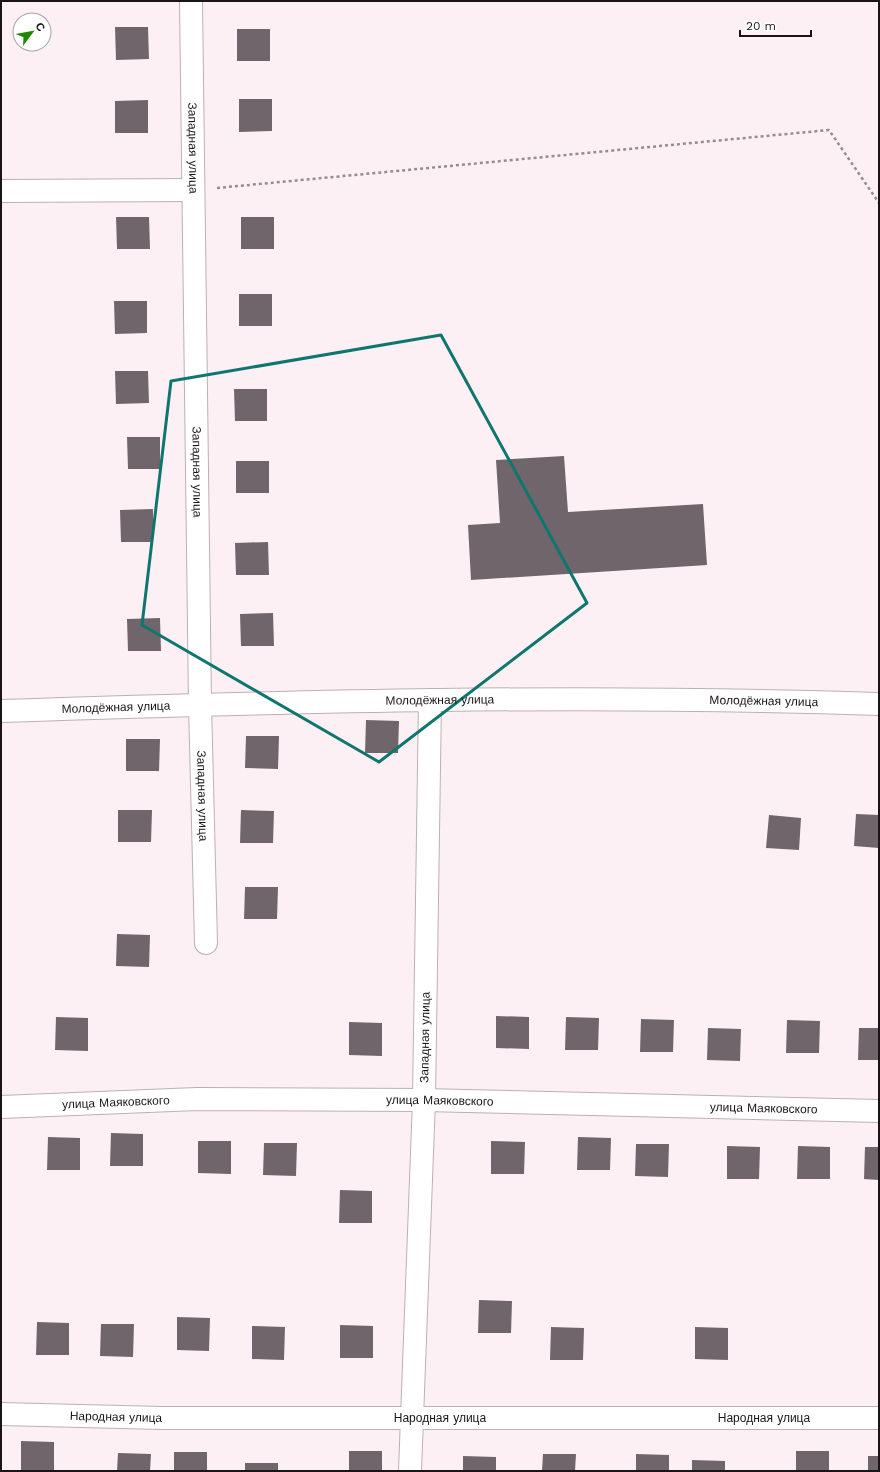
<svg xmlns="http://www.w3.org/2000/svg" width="880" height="1472" font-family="'Work Sans',sans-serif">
  <rect width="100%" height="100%" fill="#fdf0f5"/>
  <path fill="#70656a" d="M115,27H148L149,59L116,60Z
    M237,29H270V61H237Z
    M239,99H272V131L239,132Z
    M148,100V133H115V101Z
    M116,217H149L150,249H117Z
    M241,217H274V249H241Z
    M239,294H272V326H239Z
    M114,301H147V333L115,334Z
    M115,371H148L149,403L116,404Z
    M234,389H267V421H235Z
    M127,437H160V469H128Z
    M564,456L568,512L703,504L707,565L471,580L468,525L500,523L496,460Z
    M236,461H269V493H236Z
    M153,509V542H121L120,510Z
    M268,542L269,575H236L235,543Z
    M273,613L274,646H241L240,614Z
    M160,618L161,651H128L127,619Z
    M366,720L399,721L398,753H365Z
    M246,736H279L278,769L245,768Z
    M126,739H160L159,771H126Z
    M118,810H152L151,842H118Z
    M241,810L274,811L273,843H240Z
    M856,814L879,815V848L854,846Z
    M769,815L801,818L799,850L766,848Z
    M245,887H278L277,919H244Z
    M117,934L150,935L149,967L116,966Z
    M496,1016L529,1017V1049L496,1048Z
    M56,1017L88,1018V1051L55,1050Z
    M566,1017L599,1018L598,1050H565Z
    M641,1019L674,1020L673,1052H640Z
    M787,1020L820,1021L819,1053H786Z
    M349,1022L382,1023V1056L349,1055Z
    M708,1028L741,1029L740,1061L707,1060Z
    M859,1028H879V1060H858Z
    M111,1133L143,1134V1166H110Z
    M48,1137L80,1138V1170H47Z
    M578,1137L611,1138L610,1170H577Z
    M198,1141H231V1174L198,1173Z
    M491,1141L525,1142L524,1174H491Z
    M264,1143H297L296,1176L263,1175Z
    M636,1144H669L668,1177L635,1176Z
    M727,1146L760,1147L759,1179H727Z
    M798,1146L830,1147V1179H797Z
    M865,1147H879V1180L864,1179Z
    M340,1190L372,1191V1223H339Z
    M479,1300L512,1301L511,1333H478Z
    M177,1317L210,1318L209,1351L177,1350Z
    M37,1322L69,1323V1355H36Z
    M101,1324H134L133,1357L100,1356Z
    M340,1325L373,1326V1358H340Z
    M252,1326L285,1327L284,1360L252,1359Z
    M551,1327L584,1328L583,1360H550Z
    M695,1327L728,1328V1360L695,1359Z
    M21,1441L54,1442V1471H21Z
    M349,1451H382V1471H349Z
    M796,1451H829V1471H796Z
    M174,1452H207V1471H174Z
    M118,1453L151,1454L150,1471H117Z
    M543,1454H576L575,1471H542Z
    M636,1454L669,1455V1471H636Z
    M463,1456L496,1457V1471H463Z
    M868,1456H879V1471H868Z
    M692,1460L725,1461V1471H692Z
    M245,1463H278V1471H245Z"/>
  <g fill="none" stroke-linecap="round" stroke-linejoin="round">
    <defs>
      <g id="street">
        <path id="s1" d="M191,1L200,704L206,943"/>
        <path d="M1,191L193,190"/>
        <path id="s2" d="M1,711C293,701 586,694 879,704"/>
        <path id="s3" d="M1,1107L197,1099L424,1100L879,1111"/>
        <path id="s4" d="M1,1414L162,1418H879"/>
        <path id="s5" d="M410,1471L424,1100L430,700"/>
      </g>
    </defs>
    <use href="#street" stroke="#bcb0b5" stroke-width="24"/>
    <path stroke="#968d90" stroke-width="2.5" stroke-dasharray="3 3" stroke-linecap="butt" d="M217,188L829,130L879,203"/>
    <use href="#street" stroke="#fff" stroke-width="22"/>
  </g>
  <path fill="none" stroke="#0f766e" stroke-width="3" stroke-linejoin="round" d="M441,335L587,603L379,762L142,625L171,381Z"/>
  <g text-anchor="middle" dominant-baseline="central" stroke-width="3" stroke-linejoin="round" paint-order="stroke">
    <g font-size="12" fill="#191517" stroke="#fff">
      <text stroke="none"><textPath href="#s1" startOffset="147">Западная улица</textPath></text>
      <text stroke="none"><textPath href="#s1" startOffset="471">Западная улица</textPath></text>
      <text stroke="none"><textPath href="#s2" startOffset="439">Молодёжная улица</textPath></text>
      <text stroke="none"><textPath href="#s2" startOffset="763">Молодёжная улица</textPath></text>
      <text stroke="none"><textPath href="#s2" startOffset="115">Молодёжная улица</textPath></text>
      <text stroke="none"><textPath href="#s1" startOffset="795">Западная улица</textPath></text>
      <text stroke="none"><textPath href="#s5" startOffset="434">Западная улица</textPath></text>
      <text stroke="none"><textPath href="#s3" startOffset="439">улица Маяковского</textPath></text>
      <text stroke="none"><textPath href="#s3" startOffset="115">улица Маяковского</textPath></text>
      <text stroke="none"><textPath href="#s3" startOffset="763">улица Маяковского</textPath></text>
      <text stroke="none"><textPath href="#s4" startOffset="115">Народная улица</textPath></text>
      <text stroke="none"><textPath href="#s4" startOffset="439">Народная улица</textPath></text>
      <text stroke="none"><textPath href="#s4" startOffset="763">Народная улица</textPath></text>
    </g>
  </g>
  <rect width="880" height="1472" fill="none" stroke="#191517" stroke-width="4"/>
  <g transform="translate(32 32) rotate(58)"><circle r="19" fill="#ffffff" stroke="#a3a1a2"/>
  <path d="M0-3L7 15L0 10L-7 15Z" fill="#1e8800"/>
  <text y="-6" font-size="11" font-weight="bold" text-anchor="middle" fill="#191517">С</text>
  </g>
  <path d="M740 30v6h71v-6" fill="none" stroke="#191517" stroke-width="2"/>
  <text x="746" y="30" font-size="12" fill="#191517" stroke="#ffffff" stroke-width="3" paint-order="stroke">20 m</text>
</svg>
